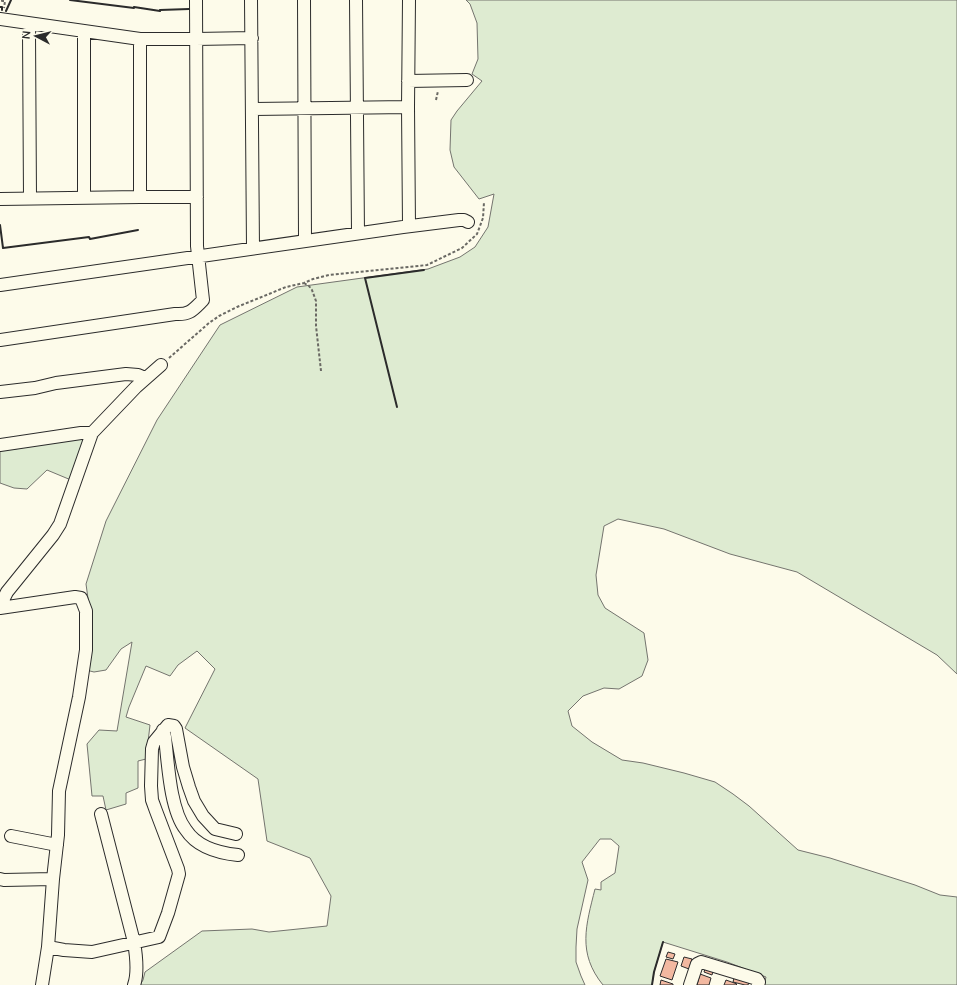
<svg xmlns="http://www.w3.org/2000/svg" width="957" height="985" font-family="Mulish,sans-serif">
  <rect width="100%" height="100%" fill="#fdfbea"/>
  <path fill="#deebd1" stroke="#74746e" d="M466,0H957V674L937,655L797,572L730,554L664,529L618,519L604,526L596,575L598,595L605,608L644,633L648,660L642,676L619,689L604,688L583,696L568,711L572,726L592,742L622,760L643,763L684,773L715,782L733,794L749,806L798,850L830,858L915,885L940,895L957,897V985H764L766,977L727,962L663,942L654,972L652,985H603C577,953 586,925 595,889L601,890V882L615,873L619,846L611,839H600L582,862L588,880L577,929L576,947V962L581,976L585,985H140L143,980L145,972L202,931L252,929L269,932L327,926L331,896L310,858L267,841L258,779L185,728L215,669L197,651L178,665L170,676L146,666L129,707L126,717L150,725L146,759L138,761V788L126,793V804L106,810L103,796H92L87,744L99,730L117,731L132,642L121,649L106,670L94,672L86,670L91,620L86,584L106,521L157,420L220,325L297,287L428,269L460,257L475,247L488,227L494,194L479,199L454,167L450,150L451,120L457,111L482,81L472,74L478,59L477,23L470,4Z
    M77,438L82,439L84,441L71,480L47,470L27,489L14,488L0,483V450L15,449Z"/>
  <path fill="#f2b8a0" stroke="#2b2b2b" d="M668,952L675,954L673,959L666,957Z
    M684,957L692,959L689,969L681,966Z
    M666,959L678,962L672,980L660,976Z
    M705,969L713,971L712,975L704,972Z
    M700,974L711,978L709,985H697Z
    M734,978L749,982L748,985H745L733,982Z
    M661,980L673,984V985H660Z
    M726,980L737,984L736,985H724Z"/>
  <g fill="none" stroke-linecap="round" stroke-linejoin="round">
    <defs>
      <path id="minor" d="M251,0L253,248
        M304,0L305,240
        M356,0L358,233
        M409,0L408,107L409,226
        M0,19L140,39H196L252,38
        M30,24L29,33L30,198
        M408,81L467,80
        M252,109L408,107
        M140,197V39
        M84,198V31
        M0,199L140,197H197
        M0,285L403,227L459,220H464L468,222
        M0,340L175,314C190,315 193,310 203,300L197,246L196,0
        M0,392L35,388L56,383L126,374L138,375L145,378
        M0,445L81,433H92
        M0,608L75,597L81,598L86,611V650L79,697L59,791L58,835L53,879L48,947L42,985
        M0,608L2,602L7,592L53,535L60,524L92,433L136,387L161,365
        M163,730L165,737C168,763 170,810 186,830C197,847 218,853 238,855
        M101,814L134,942C136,954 138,974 134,985
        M11,836L57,845
        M0,879L4,880L53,879
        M48,947L64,950L92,952L159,937L168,913L179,874L178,869L156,811L152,800L151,786L152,749L154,742L168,725L174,726L176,729L183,767L189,787L194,801L203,816L215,829L236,834
        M690,985L697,964L701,962L757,979L759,982L758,985"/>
    </defs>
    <use href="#minor" stroke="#2b2b2b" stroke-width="14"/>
    <path stroke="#6a6964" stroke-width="2" stroke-dasharray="3 2" stroke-linecap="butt" d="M2,0V1H5L4,8
      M436,100L438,91
      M304,283L309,286L312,290L316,301V326L321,371
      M169,358L209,323L219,316L237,307L286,287L304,283L313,279L329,275L427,265L462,248L477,234L483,218L484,202"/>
    <use href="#minor" stroke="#fdfbea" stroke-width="12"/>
    <path stroke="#2b2b2b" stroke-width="2" d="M70,0L134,8V7L160,11V10L189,9
      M0,7H2V10
      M6,11L11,0
      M0,225L3,248L89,237L90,239L138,230
      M397,407L365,278L424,270
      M652,985L654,972L663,942"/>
  </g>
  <g transform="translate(36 36) rotate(277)" stroke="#fdfbea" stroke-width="3" paint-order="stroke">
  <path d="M0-3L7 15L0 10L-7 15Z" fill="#2b2b2b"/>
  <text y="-6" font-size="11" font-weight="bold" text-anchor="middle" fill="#2b2b2b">N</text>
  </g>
</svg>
